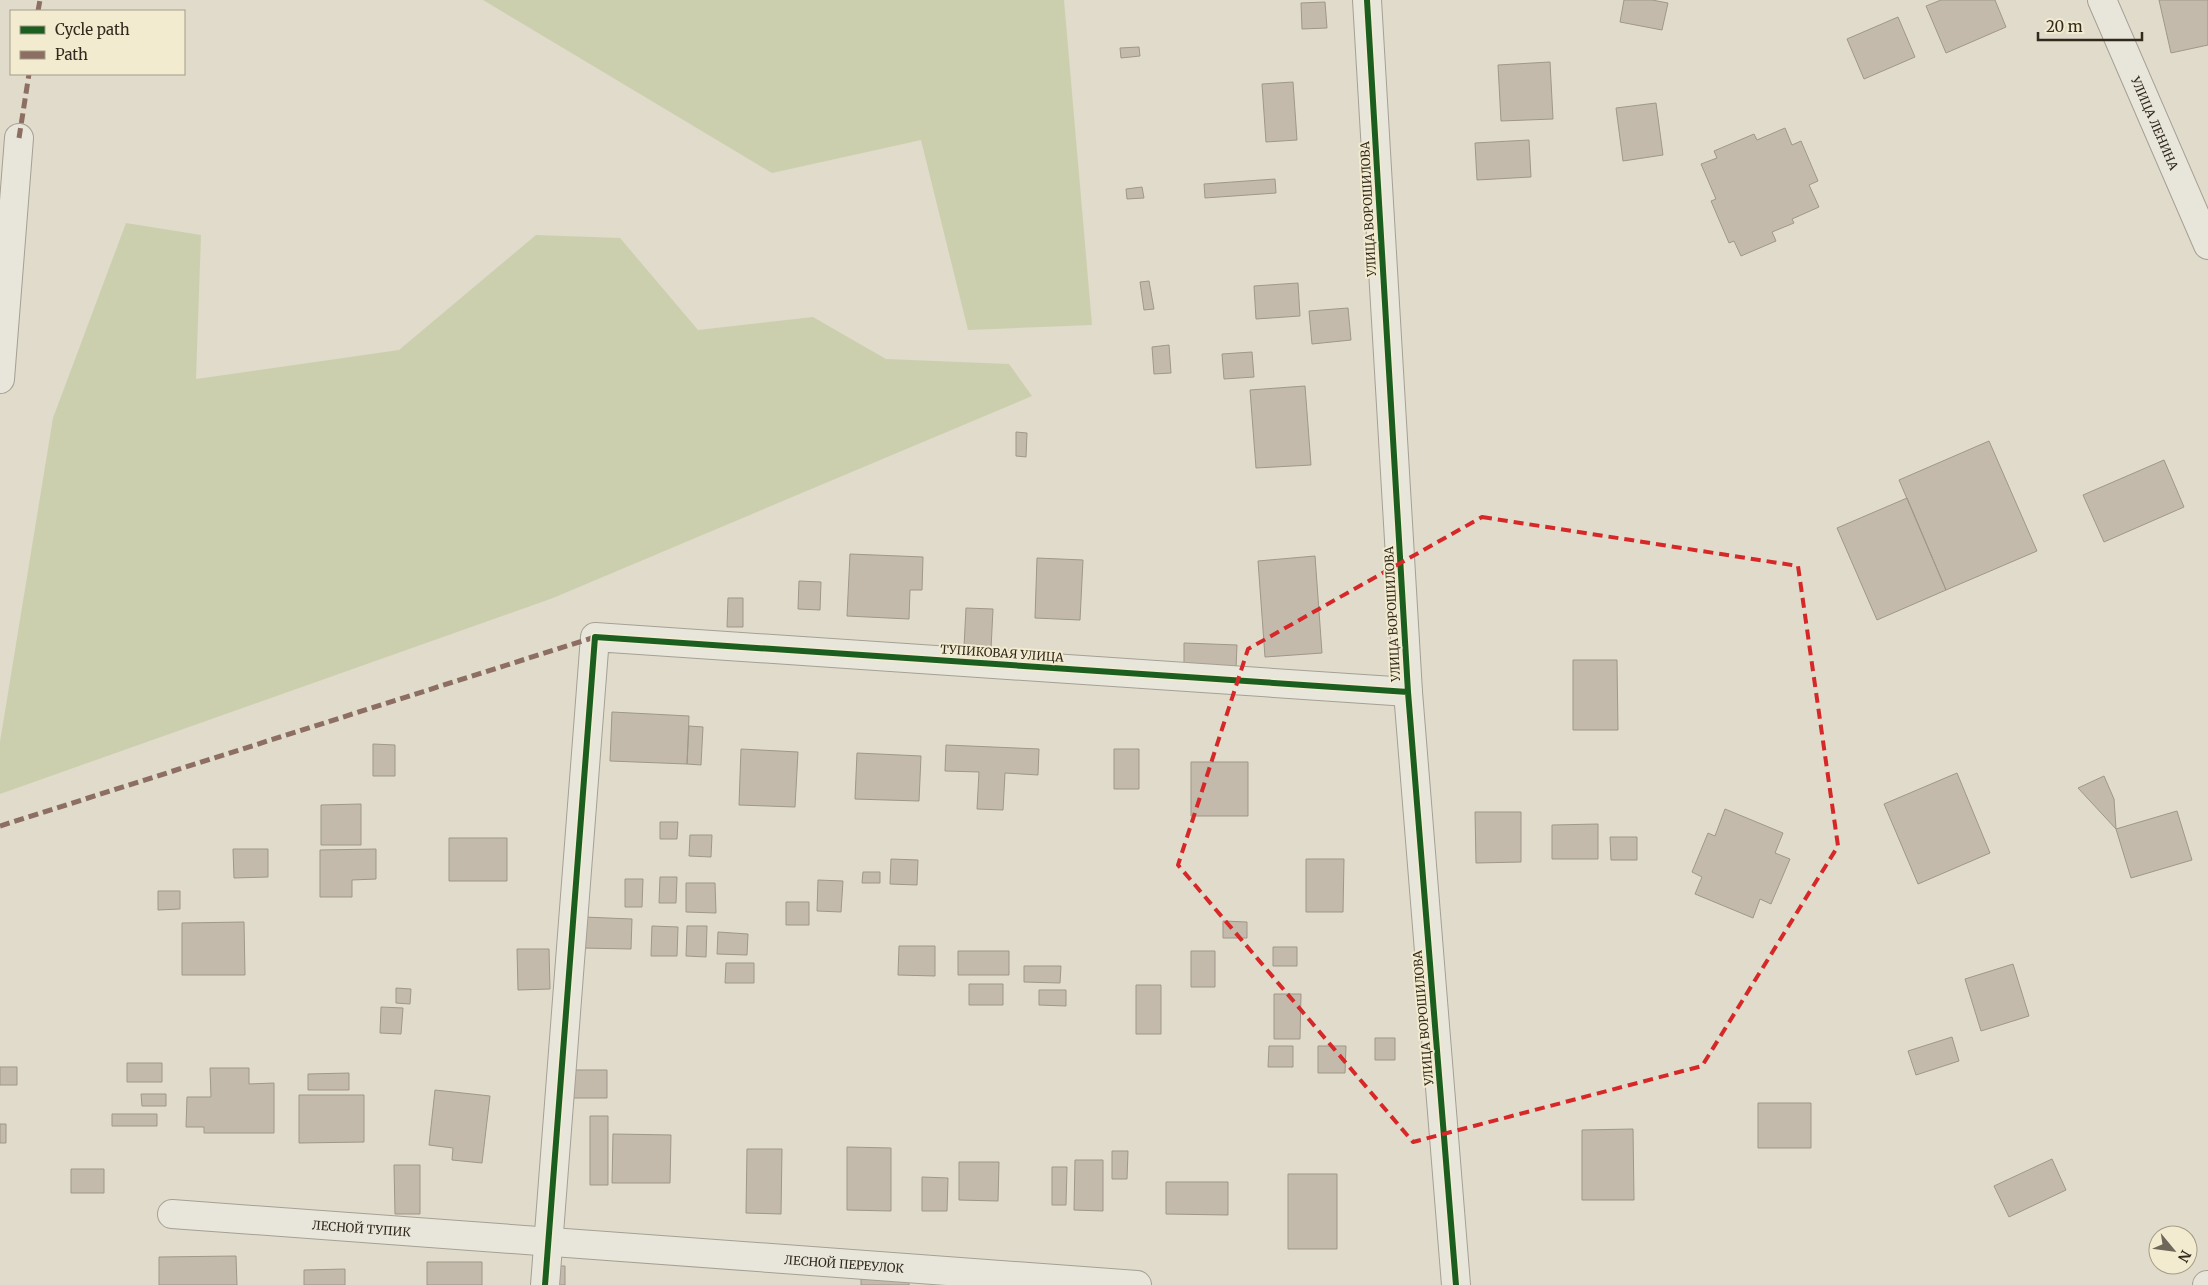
<svg xmlns="http://www.w3.org/2000/svg" width="2208" height="1285" font-family="Merriweather,serif">
  <rect width="100%" height="100%" fill="#e0dbca"/>
  <path fill="#cccfad" d="M483,0H1064L1092,325L968,330L921,140L772,173Z
    M126,223L201,235L196,379L399,350L536,235L620,238L698,330L813,317L886,359L1009,364L1032,396L553,598L0,794V742L53,418Z"/>
  <path fill="#c3baab" stroke="#9f978a" d="M1624,0H1652L1668,3L1662,30L1620,22Z
    M1941,0H1995L2006,27L1946,53L1926,6Z
    M2159,0H2208V45L2171,53Z
    M1325,2L1327,28L1302,29L1301,3Z
    M1898,17L1915,57L1864,79L1847,39Z
    M1139,47L1140,56L1121,58L1120,48Z
    M1550,62L1553,119L1501,121L1498,65Z
    M1293,82L1297,140L1266,142L1262,84Z
    M1656,103L1663,155L1623,161L1616,108Z
    M1785,128L1792,145L1801,141L1818,181L1809,185L1819,207L1792,219L1794,223L1772,232L1776,241L1741,256L1734,241L1729,243L1711,201L1716,199L1701,164L1717,158L1714,151L1754,134L1757,140Z
    M1529,140L1531,177L1477,180L1475,143Z
    M1275,179L1276,193L1205,198L1204,184Z
    M1142,187L1144,198L1127,199L1126,189Z
    M1149,281L1154,309L1144,310L1140,282Z
    M1298,283L1300,316L1256,319L1254,286Z
    M1348,308L1351,340L1312,344L1309,311Z
    M1169,345L1171,373L1154,374L1152,347Z
    M1252,352L1254,377L1224,379L1222,354Z
    M1305,386L1311,465L1256,468L1250,390Z
    M1016,432L1027,433L1026,457L1016,456Z
    M1989,441L2037,551L1946,590L1899,480Z
    M2164,460L2184,507L2104,542L2083,495Z
    M1907,498L1946,590L1877,620L1837,528Z
    M850,554L923,557L922,590H910L909,619L847,616Z
    M1315,556L1322,653L1265,657L1258,561Z
    M1037,558L1083,560L1080,620L1035,618Z
    M799,581L821,582L820,610L798,609Z
    M728,598H743V627H727Z
    M966,608L993,609L991,649L964,647Z
    M1184,643L1237,645L1236,668L1184,666Z
    M1573,660H1617L1618,730H1573Z
    M612,712L689,716L687,764L610,761Z
    M689,726L703,727L701,765L687,764Z
    M373,744L395,745V776H373Z
    M946,745L1039,749L1038,775L1005,773L1003,810L977,809L979,772L945,771Z
    M741,749L798,752L795,807L739,805Z
    M1114,749H1139V789H1114Z
    M857,753L921,756L919,801L855,799Z
    M1191,762H1248V816H1191Z
    M1957,773L1990,853L1918,884L1884,804Z
    M2104,776L2114,799L2116,829L2078,788Z
    M361,804V845H321V805Z
    M1725,809L1783,833L1775,853L1790,859L1771,904L1760,899L1753,918L1695,894L1702,877L1692,872L1708,833L1715,836Z
    M2177,811L2192,860L2131,878L2116,829Z
    M1475,812H1521V862L1476,863Z
    M660,822H678L677,839H660Z
    M1598,824V859H1552V825Z
    M690,835H712L711,857L689,856Z
    M1610,837H1637V860H1611Z
    M449,838H507V881H449Z
    M233,849H268V877L234,878Z
    M376,849V879L352,880V897H320V850Z
    M891,859L918,860L917,885L890,884Z
    M1306,859H1344L1343,912H1306Z
    M863,872H880V883H862Z
    M660,877H677L676,903H659Z
    M625,879H643L642,907H625Z
    M818,880L843,881L841,912L817,911Z
    M686,883H715L716,913L686,912Z
    M158,891H180V909L158,910Z
    M786,902H809V925H786Z
    M584,917L632,919L631,949L582,948Z
    M1223,921L1247,922V938H1223Z
    M244,922L245,975H182V923Z
    M652,926L678,927L677,956H651Z
    M687,926H707L706,957L686,956Z
    M718,932L748,934L747,955L717,954Z
    M899,946H935V976L898,975Z
    M1273,947H1297V966H1273Z
    M517,949H549L550,989L518,990Z
    M958,951H1009V975H958Z
    M1191,951H1215V987H1191Z
    M726,963H754V983H725Z
    M2013,964L2029,1016L1981,1031L1965,979Z
    M1024,966H1061L1060,983L1024,982Z
    M969,984H1003V1005H969Z
    M1136,985H1161V1034H1136Z
    M396,988L411,989L410,1004L396,1003Z
    M1039,990H1066V1006L1039,1005Z
    M1274,994H1301L1300,1039H1274Z
    M381,1007L403,1008L401,1034L380,1033Z
    M1952,1037L1959,1061L1916,1075L1908,1051Z
    M1375,1038H1395V1060H1375Z
    M1269,1046H1293V1067H1268Z
    M1318,1046H1346L1345,1073H1318Z
    M127,1063H162V1082H127Z
    M0,1067H17V1085H0Z
    M210,1068H249V1084L274,1083V1133H204V1127H186L187,1097H211Z
    M566,1070H607V1098H566Z
    M349,1073V1090H308V1074Z
    M435,1090L490,1096L482,1163L452,1160L453,1148L429,1145Z
    M141,1094H166V1106H142Z
    M299,1095H364V1142L299,1143Z
    M1758,1103H1811V1148H1758Z
    M112,1114H157V1126H112Z
    M590,1116H608V1185H590Z
    M0,1124H6V1143H0Z
    M1633,1129L1634,1200H1582V1130Z
    M613,1134L671,1135L670,1183H612Z
    M847,1147L891,1148V1211L847,1210Z
    M747,1149H782L781,1214L746,1213Z
    M1112,1151H1128L1127,1179H1112Z
    M2052,1159L2066,1190L2009,1217L1994,1186Z
    M1075,1160H1103V1211L1074,1210Z
    M959,1162H999L998,1201L959,1200Z
    M394,1165H420V1214H395Z
    M1052,1167H1067L1066,1205H1052Z
    M71,1169H104V1193H71Z
    M1288,1174H1337V1249H1288Z
    M922,1177L948,1178L947,1211H922Z
    M1166,1182H1228V1215L1166,1214Z
    M236,1256L237,1285H159V1257Z
    M427,1262H482V1285H427Z
    M549,1266H565V1285H549Z
    M345,1269V1285H304V1270Z
    M861,1274H909V1285H861Z"/>
  <g fill="none" stroke-linecap="round" stroke-linejoin="round">
    <defs>
      <g id="minor">
        <path d="M1367,0L1408,692L1456,1285"/>
        <path id="s1" d="M2102,0L2208,245"/>
        <path d="M0,379L19,138"/>
        <path id="s2" d="M172,1214L1137,1285"/>
        <path d="M545,1285L595,637L1408,692"/>
        <path d="M2207,1285H2208"/>
      </g>
    </defs>
    <use href="#minor" stroke="#a5a094" stroke-width="30"/>
    <use href="#minor" stroke="#e8e5da" stroke-width="28"/>
    <path stroke="#8d6e63" stroke-width="5" stroke-dasharray="10 5" stroke-linecap="butt" d="M38,11L40,0
      M19,138L29,74
      M0,826L595,637"/>
    <defs>
      <path id="cycleway" d="M1367,0L1408,692L1456,1285
        M545,1285L595,637L1408,692"/>
    </defs>
    <use href="#cycleway" stroke="#f2ebcf" stroke-width="9"/>
    <use href="#cycleway" stroke="#1b5e20" stroke-width="6"/>
  </g>
  <path fill="none" stroke="#d62828" stroke-width="4" stroke-dasharray="10 6" stroke-linejoin="round" d="M1482,517L1798,566L1838,846L1702,1066L1413,1142L1178,865L1248,649Z"/>
  <g text-anchor="middle" dominant-baseline="central" stroke-width="4" stroke-linejoin="round" paint-order="stroke">
    <g font-size="12" fill="#32291d" stroke="#f2ebcf">
      <text stroke="none"><textPath href="#s1" startOffset="134">УЛИЦА ЛЕНИНА</textPath></text>
      <text transform="translate(1368 209) rotate(-93)">УЛИЦА ВОРОШИЛОВА</text>
      <text transform="translate(1392 614) rotate(-93)">УЛИЦА ВОРОШИЛОВА</text>
      <text transform="translate(1002 653) rotate(4)">ТУПИКОВАЯ УЛИЦА</text>
      <text transform="translate(1423 1018) rotate(-95)">УЛИЦА ВОРОШИЛОВА</text>
      <text stroke="none"><textPath href="#s2" startOffset="190">ЛЕСНОЙ ТУПИК</textPath></text>
      <text stroke="none"><textPath href="#s2" startOffset="674">ЛЕСНОЙ ПЕРЕУЛОК</textPath></text>
    </g>
  </g>
  <rect x="10" y="10" width="175" height="65" fill="#f2ebcf" stroke="#a59d88"/>
  <rect x="20" y="26" width="25" height="8" fill="#1b5e20" stroke="#a59d88"/>
  <text x="55" y="35" font-size="15" fill="#32291d">Cycle path</text>
  <rect x="20" y="51" width="25" height="8" fill="#8d6e63" stroke="#a59d88"/>
  <text x="55" y="60" font-size="15" fill="#32291d">Path</text>
  <g transform="translate(2173 1250) rotate(119)"><circle r="24" fill="#f2ebcf" stroke="#a59d88"/>
  <path d="M0-4L9 19L0 12L-9 19Z" fill="#6f675a"/>
  <text y="-8" font-size="14" font-weight="bold" text-anchor="middle" fill="#32291d">N</text>
  </g>
  <path d="M2038 32v8h104v-8" fill="none" stroke="#32291d" stroke-width="2.5"/>
  <text x="2046" y="32" font-size="15" fill="#32291d" stroke="#f2ebcf" stroke-width="4" paint-order="stroke">20 m</text>
</svg>
